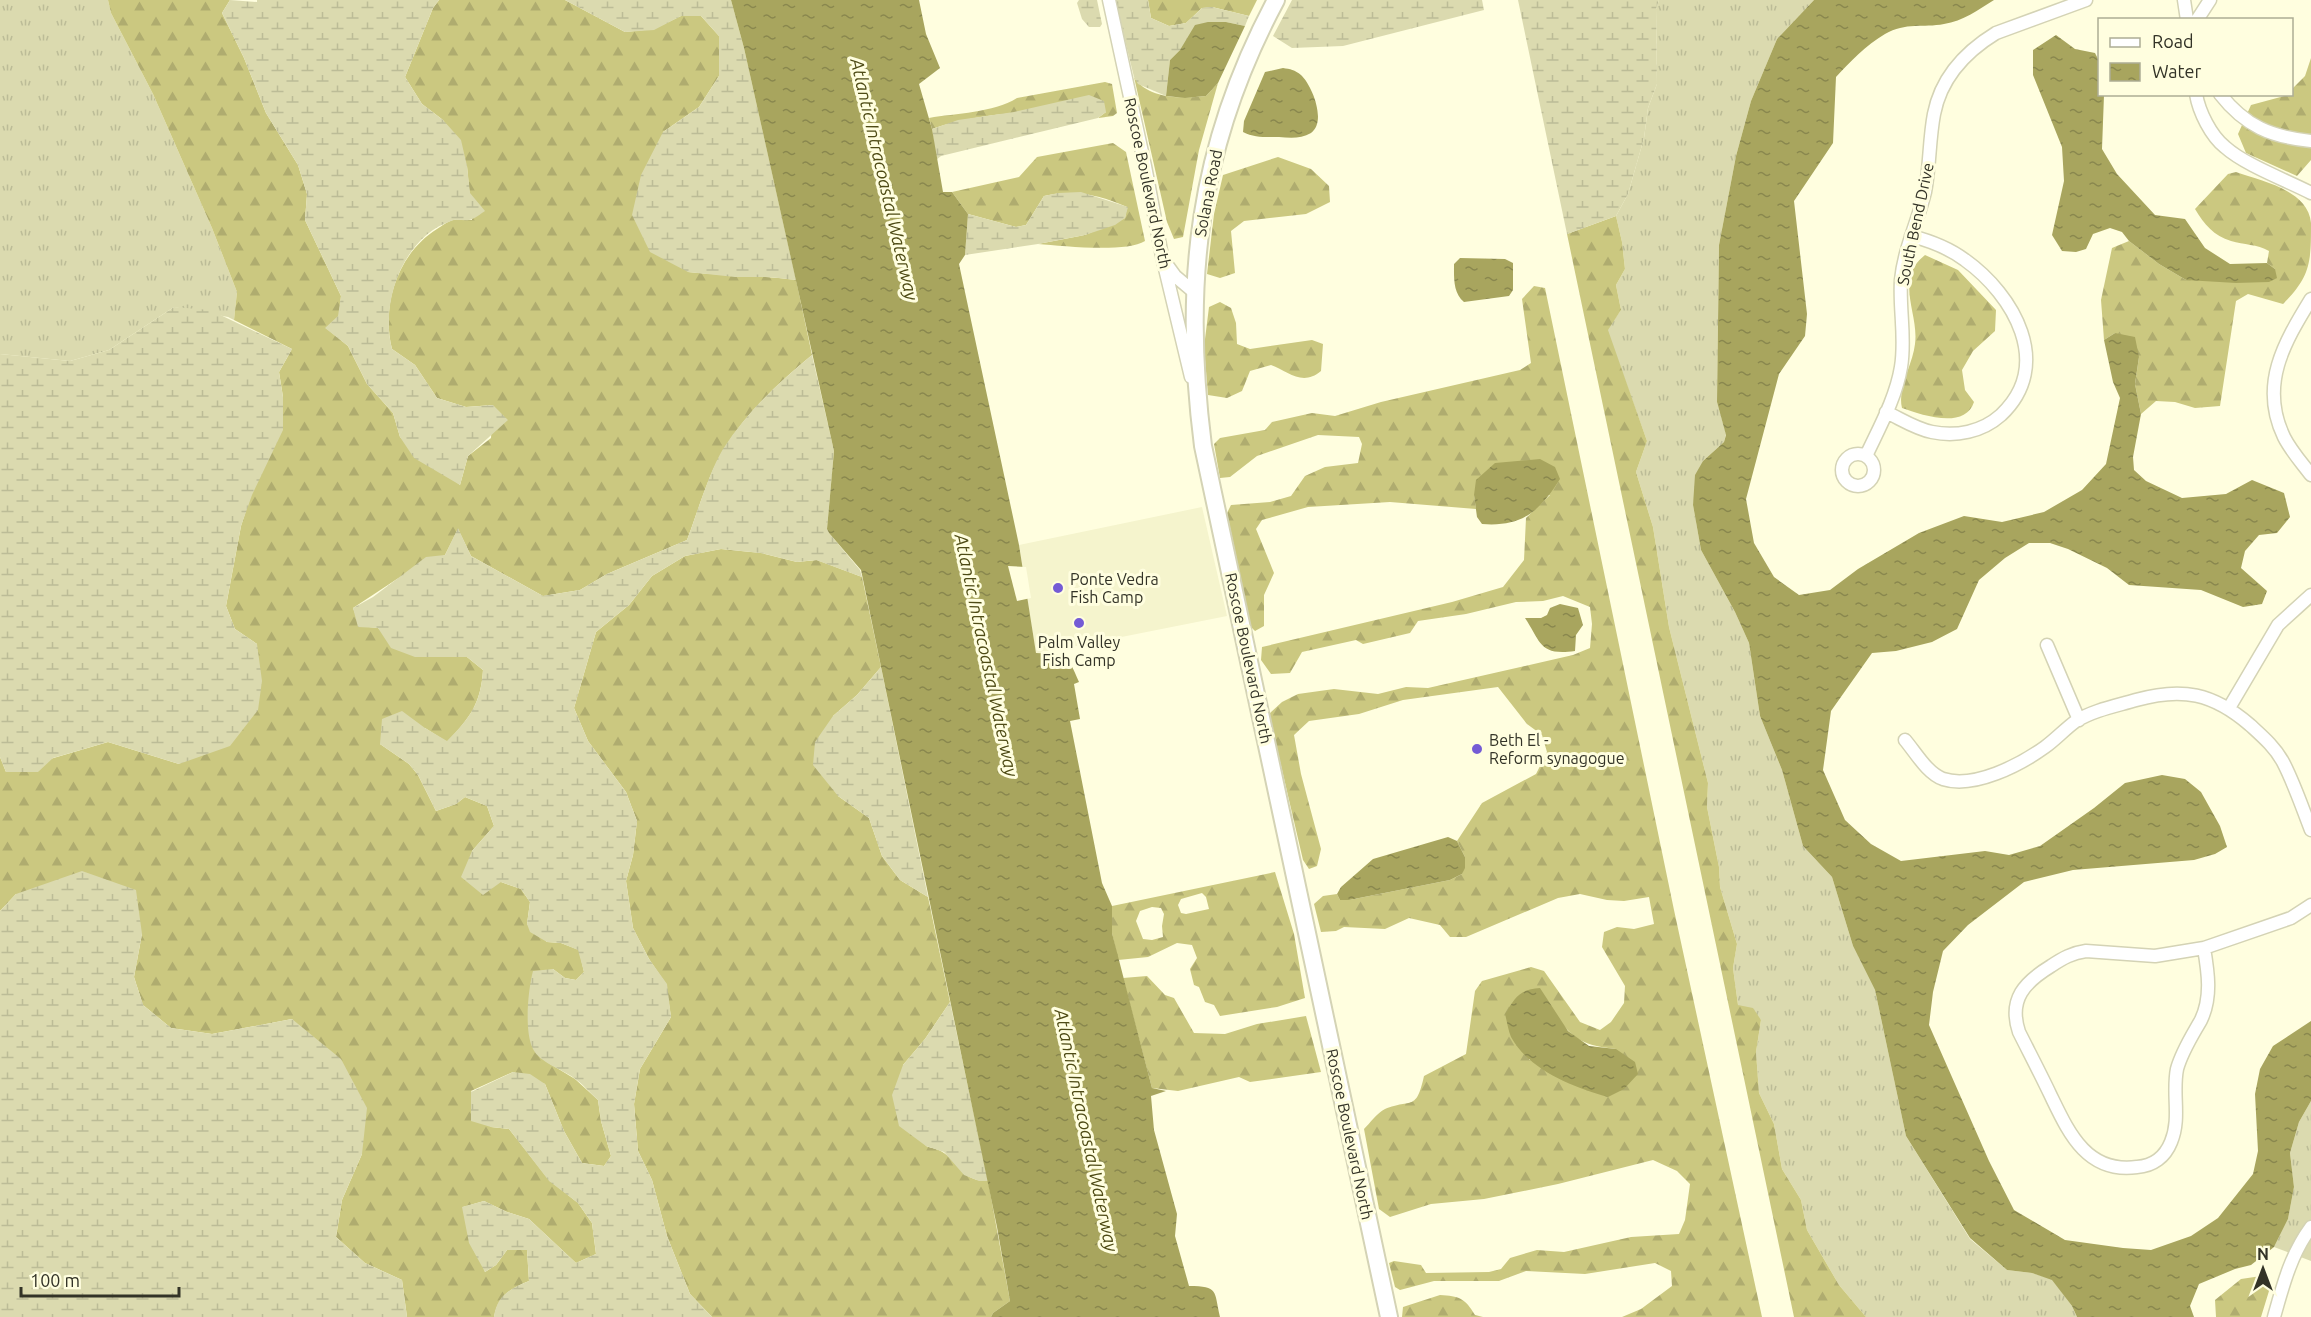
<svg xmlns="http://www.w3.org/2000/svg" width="2311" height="1317" font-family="Ubuntu,sans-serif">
  <defs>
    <pattern id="grass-tufts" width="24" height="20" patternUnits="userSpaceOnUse" patternTransform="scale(1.5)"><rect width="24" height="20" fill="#dbdaaf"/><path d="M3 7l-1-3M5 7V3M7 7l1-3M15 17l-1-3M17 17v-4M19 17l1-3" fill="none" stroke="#bcbc97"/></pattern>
    <pattern id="forest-firs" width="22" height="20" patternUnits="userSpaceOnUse" patternTransform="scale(1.5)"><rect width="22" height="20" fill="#cbc880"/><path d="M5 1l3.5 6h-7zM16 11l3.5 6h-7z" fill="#afac6f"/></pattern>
    <pattern id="wetland-marsh" width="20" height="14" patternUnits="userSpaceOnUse" patternTransform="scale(1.5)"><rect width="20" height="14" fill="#dbdaaf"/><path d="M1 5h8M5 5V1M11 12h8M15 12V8" fill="none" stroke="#bcbc97"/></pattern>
    <pattern id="water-ripples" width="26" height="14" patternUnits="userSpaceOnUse" patternTransform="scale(1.5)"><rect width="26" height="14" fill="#a8a55e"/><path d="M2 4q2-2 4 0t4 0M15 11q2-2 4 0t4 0" fill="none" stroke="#89874e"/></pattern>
  </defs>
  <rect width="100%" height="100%" fill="#fffedf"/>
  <path fill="#f5f4cd" d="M1202,507L1227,616L1036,654L1019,545Z"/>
  <path fill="url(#grass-tufts)" d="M0,0H108L111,13L153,94L212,228L237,292L234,320L228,317L174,307L109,350L70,361L0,354Z
    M1659,0H1814L1777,39L1751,101L1736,156L1719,245L1717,402L1726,434L1724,442L1703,461L1693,505L1701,550L1735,612L1749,643L1760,716L1782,770L1803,846L1832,877L1853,946L1875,990L1906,1136L1970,1239L2007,1270L2032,1273L2052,1279L2072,1306L2077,1317H1866L1839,1285L1807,1230L1801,1200L1782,1169L1774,1124L1759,1093L1756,1052L1761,1020L1738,1005L1733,968L1737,944L1720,887L1719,867L1707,807L1708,783L1669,627L1653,527L1636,472L1647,441L1607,330L1621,310L1616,285L1625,269L1622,242L1616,216L1628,194L1644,138L1648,108L1657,84L1656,9Z
    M2311,1101V1261L2274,1247L2288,1219L2294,1187L2290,1153L2299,1122Z"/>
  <path fill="url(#forest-firs)" fill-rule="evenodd" d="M108,0H230L222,13L244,58L266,113L298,165L307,194L305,220L341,296L339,316L326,328L348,346L367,384L393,413L400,437L460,485L468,456L491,438L493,405L466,407L437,398L415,365L392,349C381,306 397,254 437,229C442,226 448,221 453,220C459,219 466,220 472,220L467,166L443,120L422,104L405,77L433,8L439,0H565L625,32L654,29L681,16H701L719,36V76L699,107L663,132L688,272C724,276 760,275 796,280L812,355C778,383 747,412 724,449C709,472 697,514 687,540L607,574L580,590L543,596L471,556L458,529L445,555L397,579L353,608L360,626L378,628L416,657H467L483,670C481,703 470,718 447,742L425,728L380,744L409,764L418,775L436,811L456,804L465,797L487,806L494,826L472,851L501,882L521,889L530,902L527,924L547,942L561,943L579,950L584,972L576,980L565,978L553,969L529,1005L528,1024L547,1062L575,1079L598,1100L601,1121L611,1156L604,1166L582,1163L564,1131L545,1084L513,1072L471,1091L491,1127L509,1129L549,1180L578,1203L592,1223L596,1254L576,1263L529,1219L507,1212L484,1201L463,1207L485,1272L496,1265L507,1250H527L529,1281C510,1289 498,1295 494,1317H407L402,1280L365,1263L336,1237L342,1200L362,1154L292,1019L212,1034L171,1028L143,1005L134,977L142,934L16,894L0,911V757L6,772L108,742L179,764L257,644L235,629L226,606L241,526L283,397L279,372L292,349L234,320L237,292L212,228L153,94L111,13Z
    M1148,0H1257L1249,16L1212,7L1202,8L1186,23L1169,26L1151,18Z
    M2311,58V160L2297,176L2246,153L2238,134L2251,105L2292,94V89L2305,76Z
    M1134,77C1147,99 1183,99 1206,96L1218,83L1199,150L1183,237L1174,239L1167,222Z
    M1105,82L1112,84L1117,113L1113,116L1098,118L1106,112C1047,112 989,109 932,129L929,118C956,113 993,113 1017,98Z
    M1113,143L1126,152L1145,241C1126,253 1063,246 1038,244L1085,235L1125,218L1127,207C1100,195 1073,189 1044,196L1026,225L1016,227L968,214L952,192L1019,177L1037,157Z
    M1278,157L1311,169L1329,186L1330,202L1306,214L1244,221L1231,231L1235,273L1220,278L1207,274L1214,214L1223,175Z
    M2236,172C2262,181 2308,190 2311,223C2311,262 2311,276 2283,304L2248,294L2236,301L2220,406L2195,408L2175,402L2156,401L2141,414L2135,384L2139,357L2115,333L2104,340L2101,300L2112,248L2129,241L2159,264L2186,280L2275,269L2267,263L2269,251C2257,244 2244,245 2231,241C2214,236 2204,224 2195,209L2228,174Z
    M1616,216L1622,242L1625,269L1616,285L1621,310L1608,330L1647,441L1636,472L1653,527L1669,627L1708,783L1707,807L1719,867L1720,887L1737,944L1733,968L1738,1005L1753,1008L1761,1020L1756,1052L1759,1093L1774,1124L1782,1169L1801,1200L1807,1230L1839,1285L1866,1317H1794L1567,234Z
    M1925,255L1958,270L1996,310L1995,331L1973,351L1962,370L1965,390L1974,402C1965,430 1922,415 1902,408C1897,388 1913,364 1915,344C1918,322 1906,299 1910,278C1913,266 1917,262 1925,255Z
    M1534,286L1545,288L1674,910L1762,1317H1622L1641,1309L1672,1286L1671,1271L1655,1263L1585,1274L1526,1271L1499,1281H1434L1400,1290L1395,1287L1389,1263L1394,1261L1421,1265L1426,1273L1489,1272L1501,1269L1510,1258L1537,1250L1564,1252L1631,1237L1679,1234L1685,1220L1690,1184L1677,1171L1653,1160L1558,1184L1484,1199L1431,1204L1390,1217L1379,1209L1364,1129C1370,1123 1377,1113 1385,1109C1412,1098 1416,1112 1424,1076L1466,1054L1475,991L1482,981L1531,967L1544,971L1580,1022L1600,1030L1611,1022L1624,1003L1625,986L1602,947L1604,932L1617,927L1634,929L1654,924L1649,897L1624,901L1607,900L1580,894L1558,898L1466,937H1450L1440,925L1409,918L1385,929L1344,927L1336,931L1321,932L1314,904L1323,896L1337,894L1340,900H1349L1450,880L1462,874L1465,857L1457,841L1482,803L1536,774L1547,752L1542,735L1527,724L1498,687L1403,700L1359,714L1309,721L1294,735L1301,774L1321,849L1317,866L1309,869L1303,860L1269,714L1282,702L1298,694L1334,689L1378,694L1406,687L1428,688L1573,655L1590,648L1592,624L1590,607L1563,596L1543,601L1516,602L1466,614L1418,621L1410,633L1363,644L1356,640L1302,652L1290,673L1271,674L1261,660L1262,647L1452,602L1503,587L1524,560L1526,518L1550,495H1474L1476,509L1390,502L1308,507L1262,520L1256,529L1274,573L1264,595V626L1255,631L1251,627L1227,513L1231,505L1270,502L1291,496L1305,476L1325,467L1358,463L1362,444L1359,437L1318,435L1257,456L1230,477L1220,478L1214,444L1220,438L1265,430L1272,422L1312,413L1335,416L1381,402L1520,370L1531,363L1522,299ZM1554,1014C1575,1041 1583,1045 1616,1049L1529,1060Z
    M1220,302L1231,308L1236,323L1237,344L1250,349L1312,340L1323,344L1321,371C1302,387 1288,371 1271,365L1250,371L1242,391L1227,398L1208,395L1204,347L1209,307Z
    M721,549L761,553L797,562L817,560L862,577L881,667L857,695L833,716L838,796L869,818L882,856L900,880L928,897L950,1002L925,1039L903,1065L926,1146C931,1148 939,1149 944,1153C961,1165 962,1181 988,1181L1010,1301L993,1313L991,1317H712L690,1294L667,1236L652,1180L638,1151L634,1104L640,1069L671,1017L666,984L649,959L633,928L626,881L633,855L637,821L626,792L588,741L574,708L596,632L629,605L652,576L685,556Z
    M1275,872L1294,934L1305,998L1277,1007L1220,1016L1214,1005L1205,1002L1199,987L1194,985L1190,969L1197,958L1192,945L1177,943L1148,957L1118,960L1112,933V906ZM1202,893L1206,897L1209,909L1186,914L1181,913L1178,905L1181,899ZM1152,907L1161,908L1164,914L1162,926L1163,937L1152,940L1143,939L1136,921L1140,911Z
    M1147,976L1165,995L1174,998L1194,1033L1225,1034L1257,1024L1306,1016L1321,1072L1250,1082L1239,1077L1178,1091L1152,1088L1123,978Z
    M2268,1275L2269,1291L2261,1317H2216L2215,1300L2241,1279Z
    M1440,1295C1459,1296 1465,1298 1475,1315L1483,1317H1402L1403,1307Z"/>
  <path fill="url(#wetland-marsh)" d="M230,0L257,2V0H439L433,8L405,77L422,104L443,120L461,140L467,166L470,193L485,211C480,214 475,219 469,220C463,221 456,218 451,221C402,238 380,303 392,349L415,365L437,398L466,407L493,405L508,420L468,456L460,485L414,458L400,437L393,413L367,384L348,346L325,328L338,316L341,296L305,220L307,194L298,165L266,113L244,58L222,13Z
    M565,0H731L744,48L796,280L769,277H735L688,272L650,252L632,215L641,175L663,132L699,107L719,76V36L701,16H681L654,30L625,32Z
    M1079,0H1097L1102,24L1100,27H1089L1082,19L1077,3Z
    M1115,0H1148L1151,18L1169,26L1186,23L1202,8L1212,7L1249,16L1245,26L1226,22L1180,50L1170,60L1166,96L1138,84L1134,77Z
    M1292,0H1482L1484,10L1343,46L1292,48L1273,36Z
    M1518,0H1659L1656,9L1657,84L1648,108L1644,138L1628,194L1616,216L1567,234Z
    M1089,95L1104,101L1106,112L1098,118L941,156L936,160L932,129L958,120L1014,112Z
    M1081,192L1128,207L1125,218L1115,225L1085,235L1038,244L965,255L968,214L1016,227L1026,225L1044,196L1058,193Z
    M174,307L210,310L292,349L279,372L283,397V430L252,495L241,526L226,606L235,629L257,644L262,681L258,710L230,746L179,764L108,742L53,758L38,772H6L0,757V354L70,361L109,350Z
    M812,355L834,451L827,529L829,533L860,570L862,577L816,560L797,562L761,553L721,549L685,556L652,576L629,605L596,632L574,708L588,741L626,792L637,821L633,855L626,881L633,928L649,959L667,984L671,1017L640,1069L634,1104L638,1151L652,1180L667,1236L690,1294L712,1317H494C497,1295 510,1289 529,1281L527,1250H507L496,1265L485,1272L469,1243L462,1207L484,1201L507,1212L529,1219L576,1263L596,1254L592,1223L578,1203L549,1181L509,1129L491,1127L471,1121V1092L513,1072L530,1074L545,1084L564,1131L582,1163L604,1166L611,1156L601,1121L598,1100C590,1093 583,1084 574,1078C562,1069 540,1063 533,1049C524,1031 528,990 533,971L553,969L565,978L576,980L584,972L578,950L561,943L547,942L530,932L527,924L530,902L521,889L501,882L483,895L461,877L472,851L494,826L487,806L465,797L456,804L436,811L418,775L409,764L380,744L382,719L402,711L425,728L447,741C470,718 481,703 483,670L467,657H415L391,648L378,628L358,627L353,608L373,597L426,557L445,555L458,528L471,556L543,596L580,590L607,574L687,540C697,514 709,472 723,449C747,412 778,383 812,355Z
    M881,667L928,897L900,880L882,856L869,818L838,796L813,765L815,742L833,716L857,695Z
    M82,871L136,890L142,934L134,977L143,1005L171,1028L212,1034L292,1019L341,1059L367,1108L362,1154L342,1200L336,1237L365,1263L402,1280L407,1317H0V911L16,894Z
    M950,1002L988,1181H979L964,1175L944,1152L926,1146L899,1126L892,1095L903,1065L925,1039Z"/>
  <path fill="url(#water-ripples)" d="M731,0H919L926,34L940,68L919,84L932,129L943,192H952L968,214L965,255L959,264L1019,545L1036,653C1066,655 1067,653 1079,682L1074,684L1080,719L1070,721L1102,883L1112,906V933L1152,1088L1166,1091L1151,1096L1154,1130L1177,1214L1175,1236L1189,1286C1219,1286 1214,1291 1220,1317H991L993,1313L1010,1301L997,1227L861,570L829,533L827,529L834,451L744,48Z
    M1814,0H1994C1978,10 1963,21 1944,24C1923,28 1906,22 1885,34C1866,45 1850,62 1836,77L1833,143L1794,201L1807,314L1805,336L1779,374L1746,499L1754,543L1774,577L1799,595L1830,590L1858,569L1919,533L1964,516L2002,522L2044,512L2082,490L2106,464L2120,398L2113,382L2104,340L2115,333L2135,337L2139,357L2135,384L2141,414L2133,457L2134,470L2146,481L2182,498L2226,494L2252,480L2284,493L2290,517L2277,533L2259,535L2245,551L2241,568L2267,591L2262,604L2243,607L2201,590L2129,585L2107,568L2068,549L2050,543H2029L2005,558L1979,580L1957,629L1932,642L1896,651L1872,653L1831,711L1823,770L1845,820L1871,844L1901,861L1985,851L2009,855L2040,846L2094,808L2125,783L2162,775L2185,779L2201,792L2220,826L2227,847L2215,854L2194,860L2073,870L2024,882L1968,925L1943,951L1933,992L1929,1025L1989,1161L2014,1210L2065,1240L2123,1248L2151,1250L2191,1236L2218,1218L2253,1174L2258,1151L2255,1094L2260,1069L2273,1046L2311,1021V1101L2299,1122L2290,1153L2294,1187L2288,1219L2274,1247L2251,1265L2235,1269L2199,1284L2190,1306L2194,1317H2077L2072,1306L2052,1280L2032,1273L2007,1270L1970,1238L1906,1136L1875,990L1853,946L1832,877L1803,846L1782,770L1760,716L1749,643L1735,612L1701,550L1693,505L1695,475L1703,461L1724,442L1726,435L1717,402L1719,245L1736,156L1751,101L1777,39Z
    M1208,22H1226L1245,26L1218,83L1206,96L1185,98L1166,96L1170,60L1180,50L1195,25Z
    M2056,35L2075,49L2095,53L2099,61L2100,94L2104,95L2102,149L2117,174L2155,215L2185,219L2205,248L2230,264L2267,263L2275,269L2277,278L2269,282L2236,283L2186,280L2159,264L2129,241L2122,232L2110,228L2093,234L2086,249L2076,252L2062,251L2052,235L2064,181L2062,147L2033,75V50Z
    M1283,68C1290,69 1295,70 1301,75C1312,85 1327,122 1311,133C1301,139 1290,138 1279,137C1267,137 1254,138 1243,132L1244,121L1265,72Z
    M1460,258L1505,259L1513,263V290L1509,296L1464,302C1453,293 1454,278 1454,264Z
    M1540,459L1555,467L1560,479C1539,512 1522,527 1482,524L1477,517L1474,495L1476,480L1495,463Z
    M1560,604L1578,608L1583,625L1576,635L1575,651C1539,656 1541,642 1525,618H1541L1547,615L1550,608Z
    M1448,837L1457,841L1465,857V868L1462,874L1450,880L1349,900H1340L1337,894L1341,887L1373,859Z
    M1540,988L1568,1031L1589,1046L1616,1049L1635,1062L1638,1074L1624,1089L1608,1097C1573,1087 1530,1071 1511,1037C1508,1030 1507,1021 1505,1014C1515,998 1519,989 1540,988Z"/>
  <path fill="#fffedf" d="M1008,566L1026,567L1031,598L1017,601Z"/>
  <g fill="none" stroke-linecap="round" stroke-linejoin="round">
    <defs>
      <path id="minor" d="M1109,0L1145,166L1162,256L1191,377
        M2184,0L2187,20
        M2197,20L2210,0
        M2196,94C2199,112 2211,136 2225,147C2245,165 2286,180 2311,193
        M2220,94C2245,126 2271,137 2311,141
        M1167,265L1175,276L1194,292
        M2311,299C2284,343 2259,385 2284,437C2291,451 2302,463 2311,475
        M1886,412C1901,419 1916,429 1932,432C1956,437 1982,432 2001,415C2054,365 2014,295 1965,260C1949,248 1931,241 1911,236
        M1842 470a16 16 0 1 1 32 0a16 16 0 1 1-32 0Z
        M1866,456C1879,428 1896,398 1901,367C1906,338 1899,309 1901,280C1904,249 1918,221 1925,192C1930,166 1929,140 1934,114C1941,78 1965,52 1996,33L2086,0
        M2047,645L2079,720
        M2229,708L2278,625L2311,595
        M1905,740C1916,753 1927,773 1943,779C1974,789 2020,765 2045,747C2056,739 2065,729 2076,721C2094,710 2116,706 2136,700C2182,687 2213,693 2250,725C2262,736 2275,747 2283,762C2294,783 2302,807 2311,830
        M2204,948C2208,972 2212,997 2201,1020C2192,1036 2182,1051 2177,1069C2172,1094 2181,1118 2171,1142C2165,1157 2153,1166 2137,1167C2086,1174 2068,1131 2050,1094C2040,1073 2029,1052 2019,1032C2008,999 2025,982 2051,966C2063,958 2072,953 2086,951L2155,956Z
        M2204,948L2291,918L2311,905
        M2274,1317C2283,1285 2291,1254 2311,1227"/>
      <path id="tertiary" d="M1276,0C1198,146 1182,283 1203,446L1389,1317"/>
    </defs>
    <use href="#minor" stroke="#d4d3b5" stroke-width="15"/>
    <use href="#tertiary" stroke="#d4d3b5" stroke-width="20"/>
    <use href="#minor" stroke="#fff" stroke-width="12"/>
    <use href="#tertiary" stroke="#fff" stroke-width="16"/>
  </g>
  <g fill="#745bd5" stroke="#fffedf" stroke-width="2">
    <circle cx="1058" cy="588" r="6"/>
    <circle cx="1079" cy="623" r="6"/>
    <circle cx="1477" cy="749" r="6"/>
  </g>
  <g text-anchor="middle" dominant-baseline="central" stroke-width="6" stroke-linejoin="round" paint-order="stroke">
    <g font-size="16" fill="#333327" stroke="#fffedf">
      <text transform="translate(1148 183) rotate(78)">Roscoe Boulevard North</text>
      <text transform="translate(1208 193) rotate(-79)">Solana Road</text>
      <text transform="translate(1915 224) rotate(-78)">South Bend Drive</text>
      <text transform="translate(1249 658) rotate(78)">Roscoe Boulevard North</text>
      <text transform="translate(1350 1134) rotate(78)">Roscoe Boulevard North</text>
    </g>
    <g font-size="16" fill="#333327" stroke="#fffedf" text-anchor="start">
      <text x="1070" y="579">Ponte Vedra<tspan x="1070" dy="18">Fish Camp</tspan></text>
      <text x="1079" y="642" text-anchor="middle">Palm Valley<tspan x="1079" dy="18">Fish Camp</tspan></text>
      <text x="1489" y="740">Beth El -<tspan x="1489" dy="18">Reform synagogue</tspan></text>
    </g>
    <g font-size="18" font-style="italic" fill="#4e4b15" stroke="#fffedf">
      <text transform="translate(885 179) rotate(77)">Atlantic Intracoastal Waterway</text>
      <text transform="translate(987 655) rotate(78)">Atlantic Intracoastal Waterway</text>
      <text transform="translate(1087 1130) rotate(78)">Atlantic Intracoastal Waterway</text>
    </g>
  </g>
  <rect x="2098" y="18" width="195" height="78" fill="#fffedf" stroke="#adad95" stroke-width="1.5"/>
  <rect x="2110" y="38" width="30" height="9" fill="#ffffff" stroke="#adad95" stroke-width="1.5"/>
  <text x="2152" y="48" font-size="18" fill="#333327">Road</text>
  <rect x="2110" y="63" width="30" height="18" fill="url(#water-ripples)" stroke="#adad95" stroke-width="1.5"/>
  <text x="2152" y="78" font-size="18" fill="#333327">Water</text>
  <g transform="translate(2263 1269)" stroke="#fffedf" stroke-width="4.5" paint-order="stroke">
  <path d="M0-4.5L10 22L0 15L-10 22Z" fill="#333327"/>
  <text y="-9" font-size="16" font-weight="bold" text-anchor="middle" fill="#333327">N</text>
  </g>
  <path d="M21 1287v9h158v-9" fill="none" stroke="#333327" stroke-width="3"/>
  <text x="30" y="1287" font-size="18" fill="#333327" stroke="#fffedf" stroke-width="4.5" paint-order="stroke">100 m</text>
</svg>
